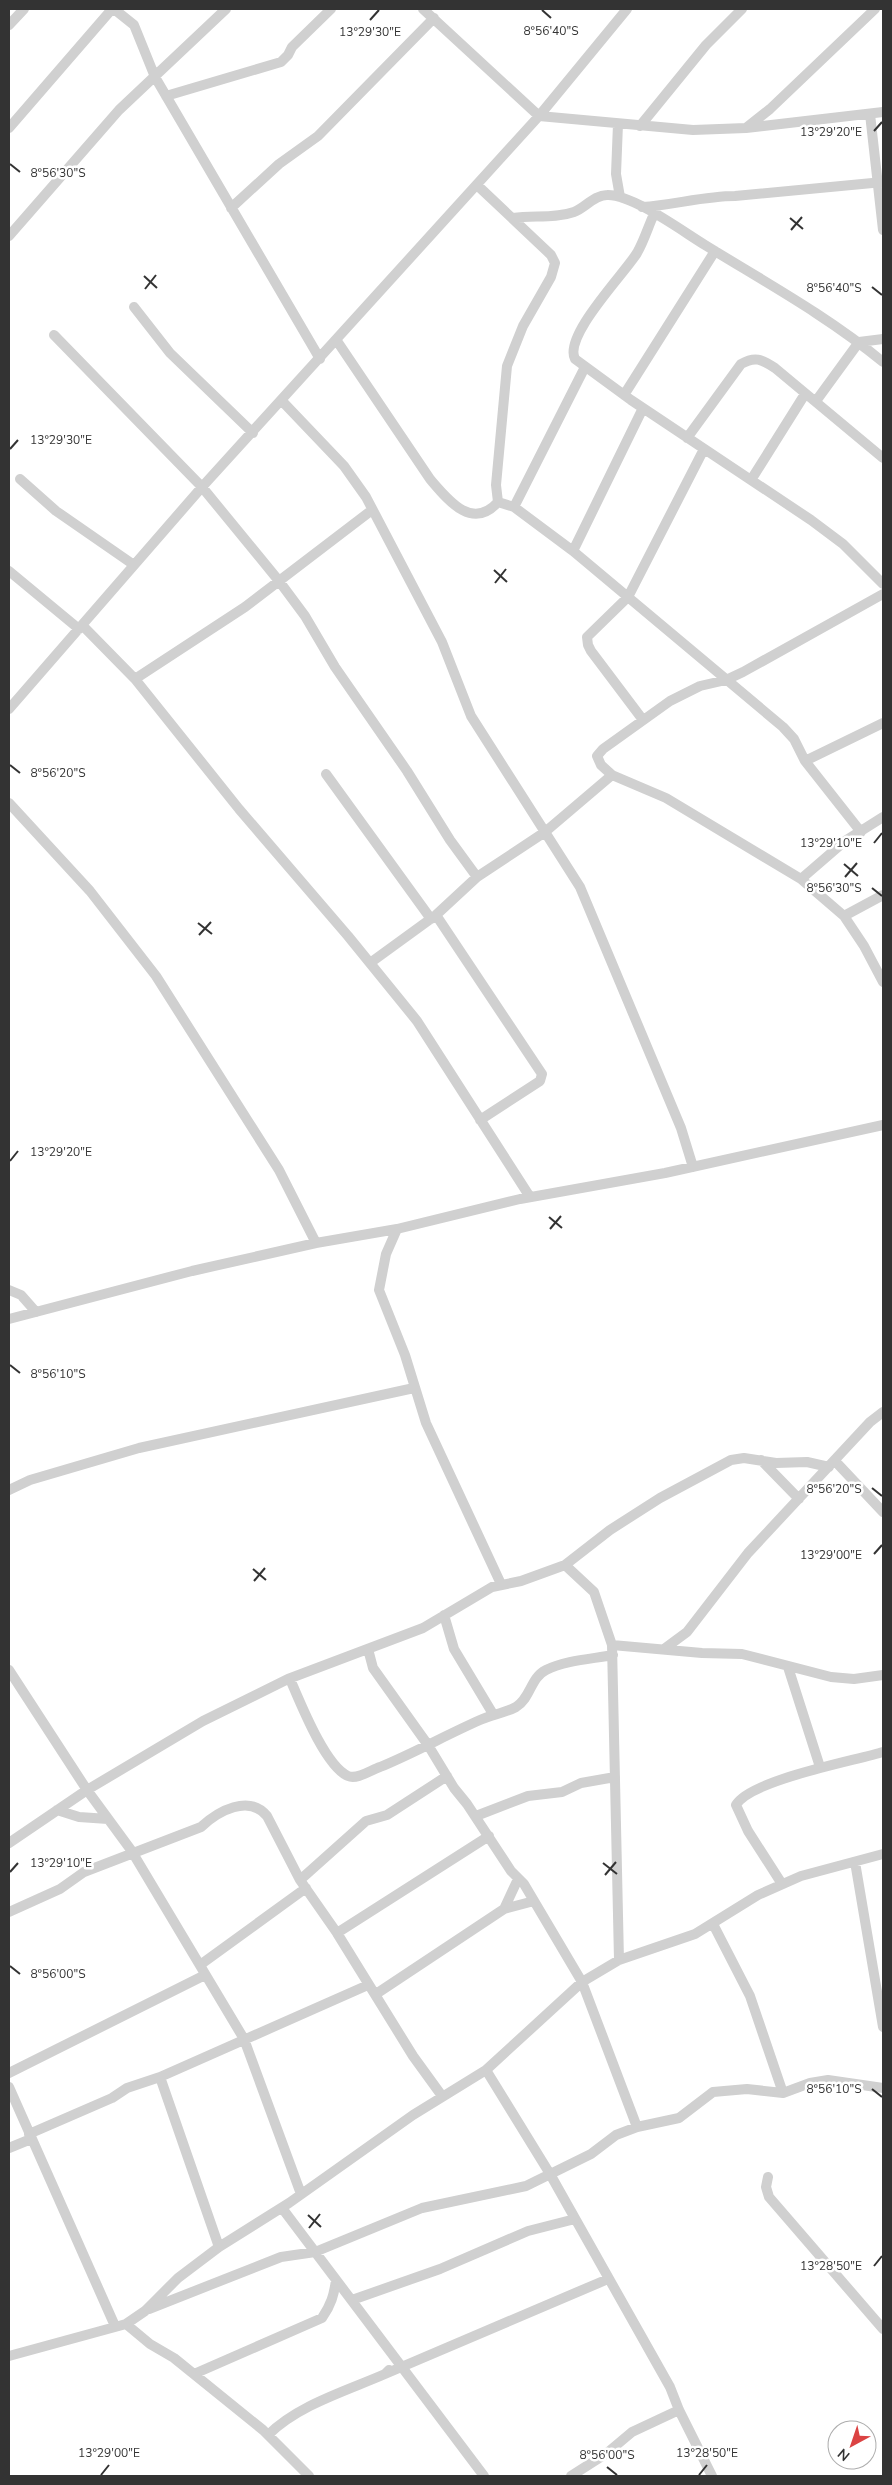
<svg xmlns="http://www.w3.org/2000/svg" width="892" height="2485" font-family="'Nunito Sans',sans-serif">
  <rect width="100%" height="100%" fill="#fff"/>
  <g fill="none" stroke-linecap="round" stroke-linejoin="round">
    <path stroke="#d0d0d0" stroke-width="10" d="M114,9L134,25L155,77L320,359
      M423,9L539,116L693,130L746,128L883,112
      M9,25L24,9
      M166,96L281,62L288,55L292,47L331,9
      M870,114L883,230
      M618,124L616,174L620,197
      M640,126L706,45L742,9
      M9,128L112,9
      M746,128L770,109L875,9
      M477,185L551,255L555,263L551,277L523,326L507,366L496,485L498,502
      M642,207C674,205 704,196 735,196L883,182
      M231,208L279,164L318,136L434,18
      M654,214C648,227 644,241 637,253C624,274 563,336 575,359L631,400L811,520L843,544L883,584
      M513,218C534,215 554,219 574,212C585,208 594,195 607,195C632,194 682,231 705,245C765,282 829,317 883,362
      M9,236L119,110L226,9
      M134,307L170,353L253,433
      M54,335L202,487L279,581L305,616L335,667L407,771L450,840L477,877
      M337,341L430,479C448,500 472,531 498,502
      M624,395L715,251
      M282,401L344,466L366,497L442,642L471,716L580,887L681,1128L693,1167
      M816,401L859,342L883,339
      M687,438L741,364C755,356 761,359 775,368L883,458
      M20,479L56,511L134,565
      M751,480L805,394
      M498,502L514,507L585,367
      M514,507L573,551L783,727L794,739L805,761L883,723
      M573,551L643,408
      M9,571L79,629
      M883,594L743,672L726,680L700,686L670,701L603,749L597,756L601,765L612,775L666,798L801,879L844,916L864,946L883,982
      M82,625L135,679L239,809L348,936L417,1021L530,1197
      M135,679L245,607L372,510
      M9,709L202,487L539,116L627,9
      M643,720L591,651L588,645L587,637L628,597L704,449
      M805,761L861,832
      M326,774L431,919
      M9,803L90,891L156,976L279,1170L316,1243
      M801,879L845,841L883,817
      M436,915L542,1074L540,1081L480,1120
      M844,916L883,895
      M370,963L436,915L477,877L545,832L612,775
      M397,1229L386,1254L379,1290L405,1355L426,1423L501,1584
      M9,1290L21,1295L36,1312
      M9,1319L192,1271L316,1243L397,1229L520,1199L665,1173L883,1125
      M761,1460L799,1499
      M835,1461L883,1512
      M9,1490L30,1480L139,1448L414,1388
      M565,1565L594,1592L612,1645
      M444,1615L454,1649L493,1714
      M368,1649L373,1668L428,1745L454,1788L467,1804L511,1871L524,1884L582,1982L637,2127
      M664,1649L687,1632L748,1553L870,1422L883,1412
      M788,1667L820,1767
      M9,1670L87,1790L131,1850L244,2039L301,2194
      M290,1679C300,1702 325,1766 348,1776C357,1780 371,1770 380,1767C414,1753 446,1735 480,1720C491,1715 505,1713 516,1707C531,1698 530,1678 546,1670C566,1660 592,1659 613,1655
      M57,1810L79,1817L108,1819
      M476,1816L528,1796L562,1792L581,1783L615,1777
      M9,1843L87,1790L203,1721L288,1679L423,1628L492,1587L521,1581L565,1565L610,1530L660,1498L731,1460L744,1458L776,1463L807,1462L829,1467
      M855,1862L883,2027
      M300,1880L366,1821L387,1815L447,1776
      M782,1884L748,1831L736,1805C750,1780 854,1761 883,1752
      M504,1909L518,1879
      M9,1912L60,1889L84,1872L201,1827C218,1811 249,1794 267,1816L300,1880L337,1933L413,2056L442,2096
      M713,1924L750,1996L783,2093
      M337,1933L489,1836
      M619,1960L612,1645L702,1653L742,1654L831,1677L854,1679L883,1675
      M200,1965L306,1888
      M376,1994L504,1909L534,1901
      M486,2070L550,2174L670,2387L679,2410L712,2476
      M9,2073L205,1975
      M160,2077L219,2247
      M9,2087L115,2326
      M29,2134L112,2098L127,2088L160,2077L368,1985
      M9,2148L31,2139
      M768,2177L766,2187L769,2197L883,2329
      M282,2208L484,2476
      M352,2300L440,2269L528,2231L575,2219
      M149,2309L281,2257L315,2252L422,2208L526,2186L591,2154L616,2135L637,2127L679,2118L713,2092L747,2089L783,2093L810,2083L828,2080L883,2088
      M126,2324L150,2344L174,2358L263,2430L309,2476
      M9,2356L126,2324L145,2311L178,2278L219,2247L289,2203L413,2115L486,2070L582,1982L619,1960L695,1934L758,1895L801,1876L883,1854
      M194,2374L322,2318C331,2305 334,2295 336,2280
      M385,2374L608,2279
      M268,2435C298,2405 346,2391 385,2374L389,2370
      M571,2476L607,2453L632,2432L679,2410"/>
  </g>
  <path fill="none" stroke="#333" stroke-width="2" d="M542,10L551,18M370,20L379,10M874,131L882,122M10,164L20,172M790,218L803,229M791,230L802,217M144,276L157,288M872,287L882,295M145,289L156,275M10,449L18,440M494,570L507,582M495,583L506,569M10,765L20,773M874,843L882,833M844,864L858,876M845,877L857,863M872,888L882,896M198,923L212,934M199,935L211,922M10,1161L18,1151M549,1217L562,1228M550,1229L561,1216M10,1365L20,1373M872,1488L882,1496M874,1554L882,1545M253,1569L266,1580M254,1581L265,1568M603,1863L617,1874M10,1872L18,1863M605,1875L616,1862M10,1966L20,1974M872,2089L882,2097M308,2215L321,2227M309,2228L320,2214M874,2266L882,2256M607,2467L617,2475M101,2475L109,2465M699,2475L707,2465"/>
  <g font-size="12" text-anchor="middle" fill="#333" stroke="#fff" stroke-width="5" stroke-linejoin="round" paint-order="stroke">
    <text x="551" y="35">8°56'40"S</text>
    <text x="370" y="36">13°29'30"E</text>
    <text x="831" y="136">13°29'20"E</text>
    <text x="58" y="177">8°56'30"S</text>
    <text x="834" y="292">8°56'40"S</text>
    <text x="61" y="444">13°29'30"E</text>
    <text x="58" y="777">8°56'20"S</text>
    <text x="831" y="847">13°29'10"E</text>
    <text x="834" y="892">8°56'30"S</text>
    <text x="61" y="1156">13°29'20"E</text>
    <text x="58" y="1378">8°56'10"S</text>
    <text x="834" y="1493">8°56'20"S</text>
    <text x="831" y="1559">13°29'00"E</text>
    <text x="61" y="1867">13°29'10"E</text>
    <text x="58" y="1978">8°56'00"S</text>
    <text x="834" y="2093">8°56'10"S</text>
    <text x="831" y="2270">13°28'50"E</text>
    <text x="109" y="2457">13°29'00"E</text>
    <text x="707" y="2457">13°28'50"E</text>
    <text x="607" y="2459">8°56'00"S</text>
  </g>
  <rect width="892" height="2485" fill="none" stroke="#333333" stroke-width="20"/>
  <g transform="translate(852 2445) rotate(220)"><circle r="24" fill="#ffffff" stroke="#adadad"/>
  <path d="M0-4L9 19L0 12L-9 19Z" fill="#db4343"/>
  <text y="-8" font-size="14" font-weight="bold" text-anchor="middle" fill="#333333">N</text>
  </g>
</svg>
